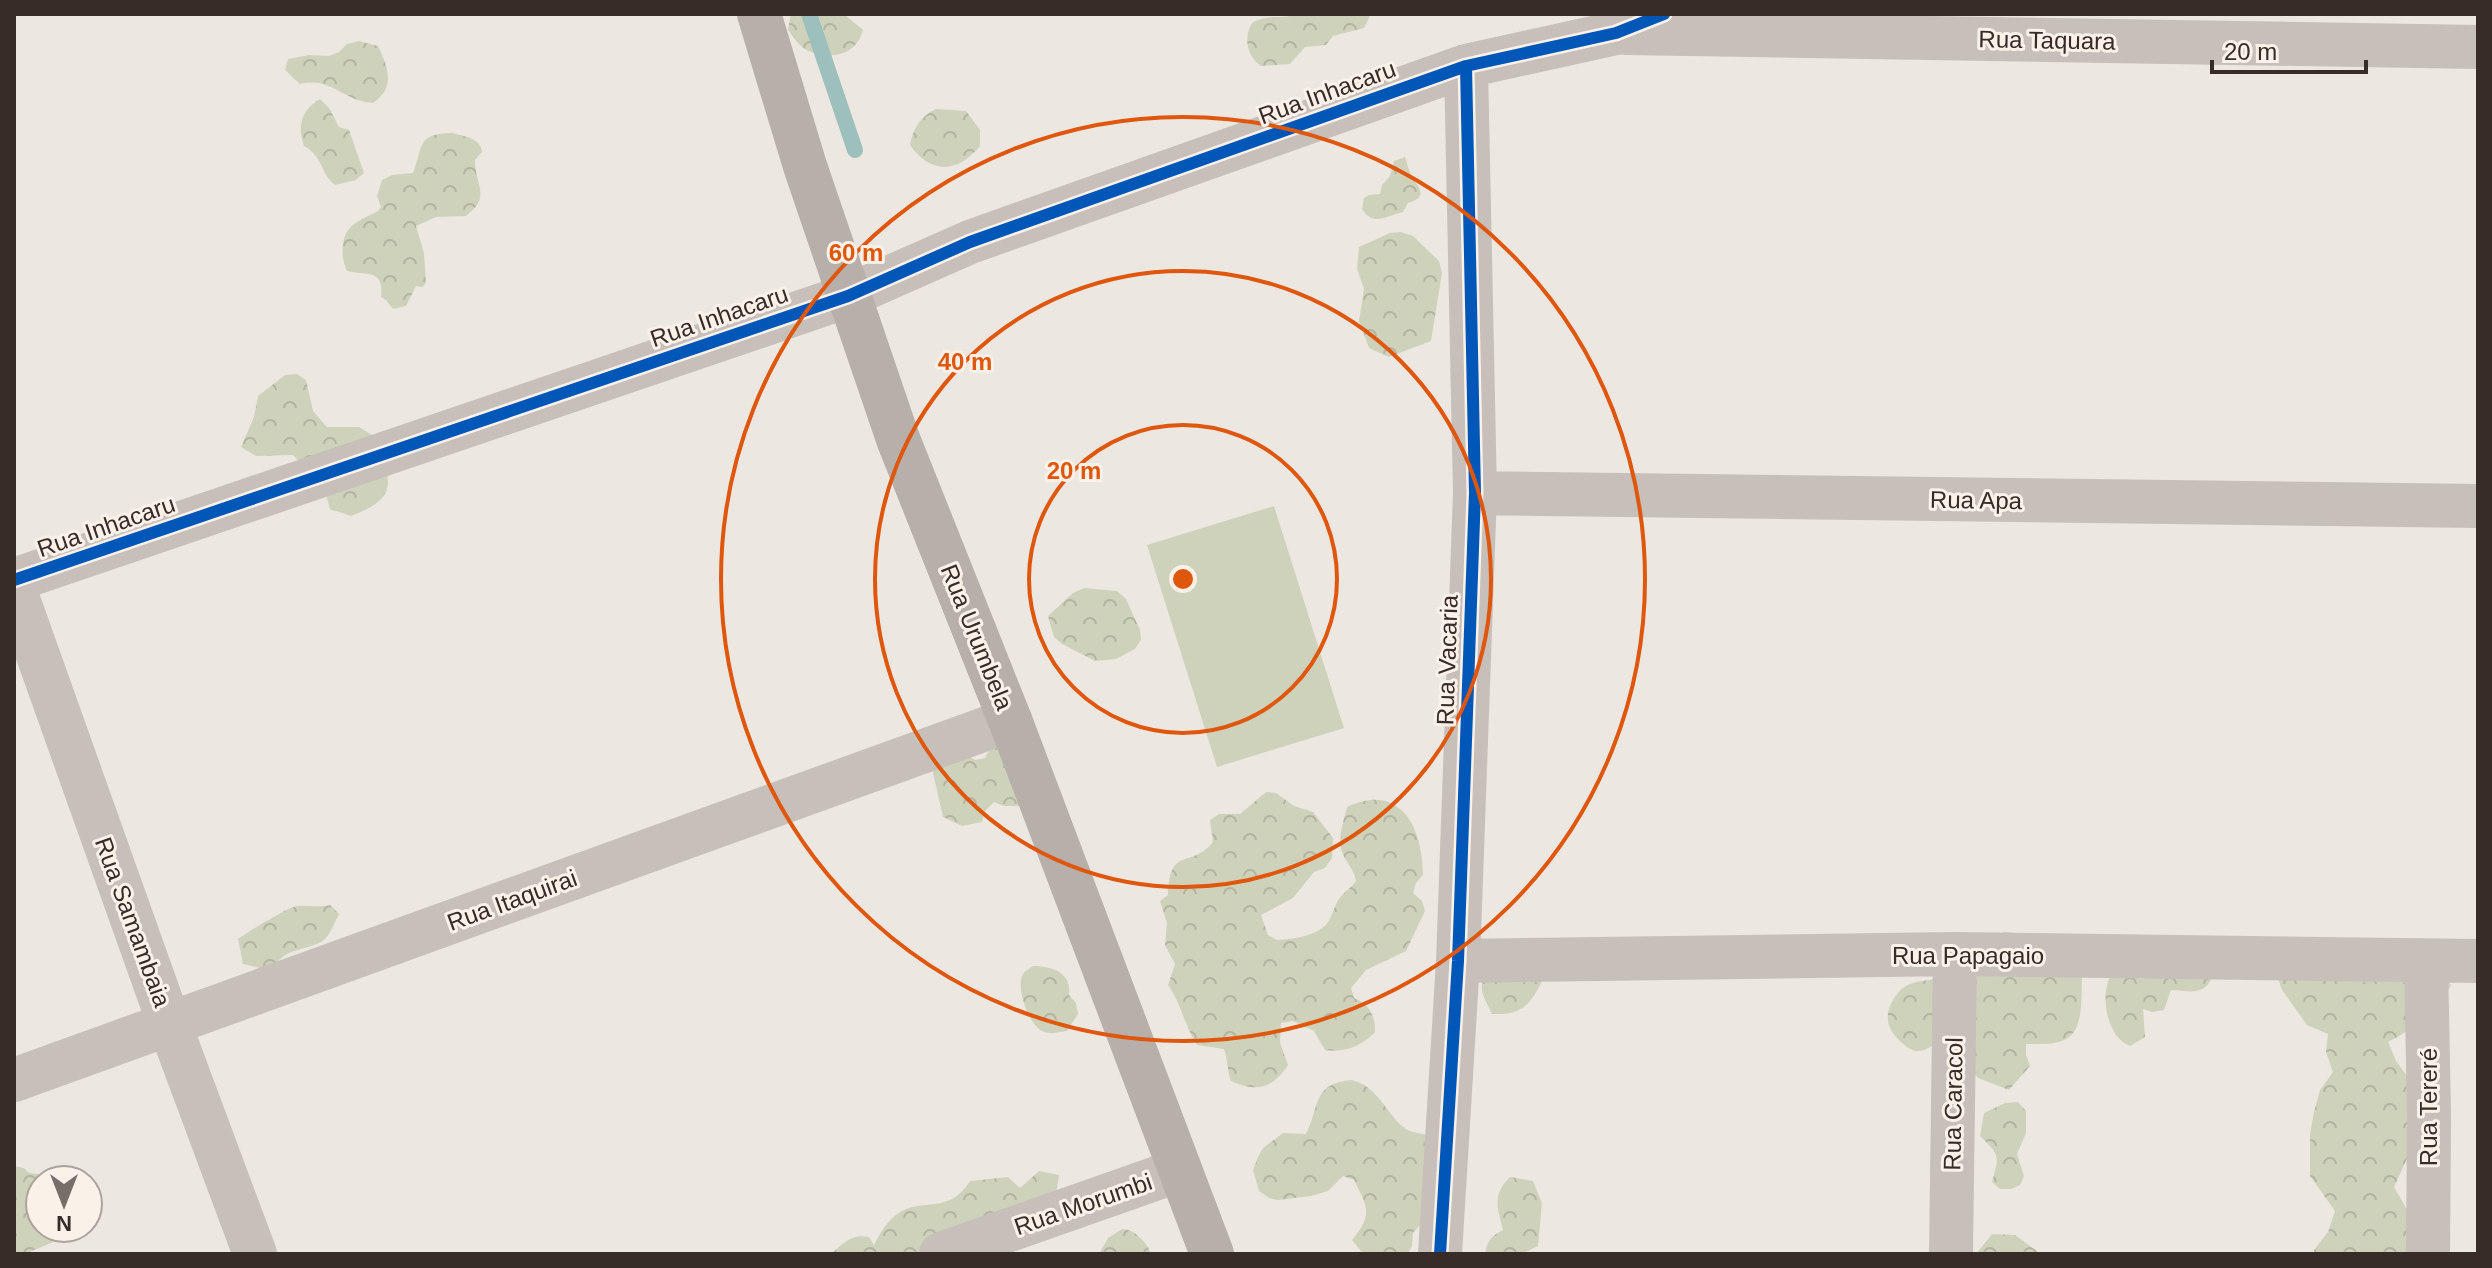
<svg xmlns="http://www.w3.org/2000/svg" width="2492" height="1268" font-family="Arial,sans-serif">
  <defs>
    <pattern id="forest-crowns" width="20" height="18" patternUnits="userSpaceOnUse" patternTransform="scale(2)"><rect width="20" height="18" fill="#cfd2bb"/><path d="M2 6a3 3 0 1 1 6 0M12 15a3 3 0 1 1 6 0" fill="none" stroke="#b2b4a1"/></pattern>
  </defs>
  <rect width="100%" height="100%" fill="#ede7e1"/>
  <path fill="#cfd2bb" d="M1274,506L1344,728L1217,767L1147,545Z"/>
  <path fill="url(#forest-crowns)" d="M791,14H844L863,30C857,54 833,60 811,52C801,49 794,38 788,30Z
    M1294,14H1371L1364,28L1333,36L1326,45L1305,47L1290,64L1261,66C1247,56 1243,38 1252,23C1268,13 1287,20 1294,14Z
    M359,41L378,46C388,67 396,88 373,103C343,101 331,76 300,84L285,70L288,59L309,55L329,56L339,52L347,44Z
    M320,99L329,108L339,127L349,130L364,173L356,180L335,185C319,172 324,157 304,146C297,126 301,110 320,99Z
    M936,109L966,111L980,130V146C957,174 930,174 910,145C913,128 921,116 936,109Z
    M452,133C464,136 481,138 482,152L475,160C475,186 492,196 466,216L436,217L416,226L424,253L426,283L422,287L416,286L406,306L393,309L386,300L381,297C384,268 367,276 347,271C343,262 342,255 343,245C345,224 361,220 378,211L381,207L377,196L382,180L392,175L413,173C423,147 417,133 452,133Z
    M1405,157C1407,161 1407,166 1409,170C1414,184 1433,196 1408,203L1403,212C1386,216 1373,227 1362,209L1364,198L1369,195L1380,194L1382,185L1390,176L1394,161Z
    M1401,232L1413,236L1439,261L1442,273L1431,341L1389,357L1369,348L1359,321L1364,289L1357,269L1359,247L1390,233Z
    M297,374L306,380L313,411L327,427H359L377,438C390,481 401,497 351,516L330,509L324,487L293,455L256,456L241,447L254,417L258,396L285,375Z
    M1084,588L1117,591L1126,599L1140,630L1141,640L1135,649L1116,659L1095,661L1062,644L1054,637L1048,616L1073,593Z
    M1000,741L1026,806H1004L994,802L985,811L982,822L962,826L943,817L931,764L966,754L975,760L985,758L990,748Z
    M1266,792L1276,793L1294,806L1313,812L1333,838L1332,858L1325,868L1314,872L1293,898L1261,915L1268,935L1277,940C1293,939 1319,936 1328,922C1333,915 1334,906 1339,899C1344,892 1351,888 1356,881C1354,869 1346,863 1342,852C1337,838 1344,820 1347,807C1402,781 1423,830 1423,875L1416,883L1413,893L1422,901L1425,911L1406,951L1366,970L1351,988L1354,998C1370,1005 1375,1015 1375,1032C1362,1046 1344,1053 1325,1050L1314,1031L1293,1021L1281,1023L1280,1043L1288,1065C1271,1090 1257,1092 1231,1081C1227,1070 1228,1060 1224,1049L1197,1045C1184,1025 1182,1005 1168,985L1175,964L1165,945L1167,923L1160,901L1168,895C1170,844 1190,870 1213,842L1210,820L1219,814H1240Z
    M330,905L339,914C334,923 330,937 321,942C304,951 285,948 274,967L264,969L243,964L238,939C248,932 286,908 297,906C308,905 318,908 330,905Z
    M2004,932L2015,933L2082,975C2081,994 2085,1032 2064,1040C2053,1045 2038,1044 2026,1044V1055L2030,1066L2009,1090L1978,1078L1944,1038C1936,1043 1926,1052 1916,1051C1910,1050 1904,1045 1900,1041C1884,1027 1884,1010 1898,993C1909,978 1929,983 1944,976C1965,966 1986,947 2004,932Z
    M1033,966C1053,966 1072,973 1069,995L1076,1003L1078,1014L1067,1031C1059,1032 1050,1035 1042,1031C1029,1025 1015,987 1023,974C1024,972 1031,967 1033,966Z
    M2442,966L2451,986C2432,1009 2415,1029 2388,1042L2396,1061L2410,1080L2412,1148L2394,1187L2417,1227L2421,1254H2314V1250L2328,1232L2335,1211L2310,1176V1134L2314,1112L2320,1090L2333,1072L2326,1052L2328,1034L2307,1025L2282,990L2275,970Z
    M2112,973L2142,979L2148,976L2211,975V980C2201,997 2187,990 2171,990L2164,1010L2152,1012L2143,1009L2145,1037L2130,1046C2106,1037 2099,993 2112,973Z
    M1485,974L1542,981C1530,1006 1521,1015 1492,1014C1485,999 1477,989 1485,974Z
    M1352,1080C1379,1088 1384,1110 1403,1127C1408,1132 1419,1133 1427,1135L1420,1225L1413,1233L1412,1246L1408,1254H1363L1352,1240C1373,1214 1368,1208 1354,1180L1343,1176L1328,1191L1311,1196L1278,1200L1269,1198L1259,1191L1253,1170L1258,1157L1263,1148L1283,1133L1306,1134C1320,1107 1312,1083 1352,1080Z
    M2018,1102L2026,1111V1133L2017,1154L2024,1176L2020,1185L2011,1189H2000L1992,1182C1999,1156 2001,1156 1980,1136L1984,1113L2005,1103Z
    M14,1166L24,1168L29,1173L38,1174L46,1180H40V1228H62V1236L58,1240L25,1254H14Z
    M1039,1171L1059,1175L1056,1196L962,1254H816L822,1252L832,1253C845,1242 852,1234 869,1237L874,1245C880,1234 886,1222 897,1214C923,1196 948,1216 970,1181L1008,1177L1020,1188Z
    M1510,1177L1533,1181L1542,1203L1538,1246L1522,1254H1485C1487,1241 1491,1236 1503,1230C1498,1208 1491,1196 1510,1177Z
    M1122,1229C1134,1229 1148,1243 1151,1254H1099L1108,1238Z
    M1992,1234L2015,1235L2041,1254H1976Z"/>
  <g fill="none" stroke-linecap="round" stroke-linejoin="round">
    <path stroke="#9dc0bd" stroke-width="16" d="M809,14L855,150"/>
    <path stroke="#c6bfba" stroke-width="44" d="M1626,33L2478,47
      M1475,493L2478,506
      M14,580L848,296L970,242L1466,66L1616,33L1664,14
      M14,588L169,1023L255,1254
      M1458,961L1955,954L2478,961
      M2426,961L2429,1116L2428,1254
      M14,1080L1010,720
      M941,1254L1180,1170
      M1440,1254L1458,961L1475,493L1466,66
      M1951,1254L1955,954"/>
    <path stroke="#b7afaa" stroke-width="44" d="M759,14L805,166L898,439L1010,720L1212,1254"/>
    <defs>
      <path id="cycleway" d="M14,580L848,296L970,242L1466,66L1616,33L1664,14
        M1440,1254L1458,961L1475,493L1466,66"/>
    </defs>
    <use href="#cycleway" stroke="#faf1e9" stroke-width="17"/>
    <use href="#cycleway" stroke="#0057b8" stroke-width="12"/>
  </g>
  <g fill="none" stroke="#df570d" stroke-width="4">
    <circle cx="1183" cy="579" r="154"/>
    <circle cx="1183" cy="579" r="308"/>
    <circle cx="1183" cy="579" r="462"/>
  </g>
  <g text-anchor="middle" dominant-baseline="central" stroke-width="6" stroke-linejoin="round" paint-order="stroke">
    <g font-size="24" fill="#372c28" stroke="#faf1e9">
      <text transform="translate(2047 40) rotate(1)">Rua Taquara</text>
      <text transform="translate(1327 92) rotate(-20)">Rua Inhacaru</text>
      <text transform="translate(719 316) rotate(-19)">Rua Inhacaru</text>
      <text transform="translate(1976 500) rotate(1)">Rua Apa</text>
      <text transform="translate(106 526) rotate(-19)">Rua Inhacaru</text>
      <text transform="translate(977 637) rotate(68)">Rua Urumbela</text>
      <text transform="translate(1447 660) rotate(-88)">Rua Vacaria</text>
      <text transform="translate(512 900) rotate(-20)">Rua Itaquirai</text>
      <text transform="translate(133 922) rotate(70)">Rua Samambaia</text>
      <text x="1968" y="955">Rua Papagaio</text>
      <text transform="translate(1953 1104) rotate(-89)">Rua Caracol</text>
      <text transform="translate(2428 1107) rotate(-90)">Rua Tereré</text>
      <text transform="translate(1083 1204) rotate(-19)">Rua Morumbi</text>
    </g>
  </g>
  <circle cx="1183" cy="579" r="12" fill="#df570d" stroke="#faf1e9" stroke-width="4"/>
  <g font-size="24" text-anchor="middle" font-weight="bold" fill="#df570d" stroke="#faf1e9" stroke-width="6" stroke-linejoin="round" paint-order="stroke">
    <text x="856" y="261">60 m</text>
    <text x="965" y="370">40 m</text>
    <text x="1074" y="479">20 m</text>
  </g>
  <rect width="2492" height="1268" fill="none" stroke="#372c28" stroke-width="32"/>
  <g transform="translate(64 1204) rotate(180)"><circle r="38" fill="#faf1e9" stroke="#aca29c" stroke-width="2"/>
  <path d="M0-6L14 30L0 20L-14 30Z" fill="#776d69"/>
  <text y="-12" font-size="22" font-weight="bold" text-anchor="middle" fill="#372c28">N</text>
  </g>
  <path d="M2212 60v12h154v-12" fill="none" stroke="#372c28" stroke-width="4"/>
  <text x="2224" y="60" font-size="24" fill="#372c28" stroke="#faf1e9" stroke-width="6" paint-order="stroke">20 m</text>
</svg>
